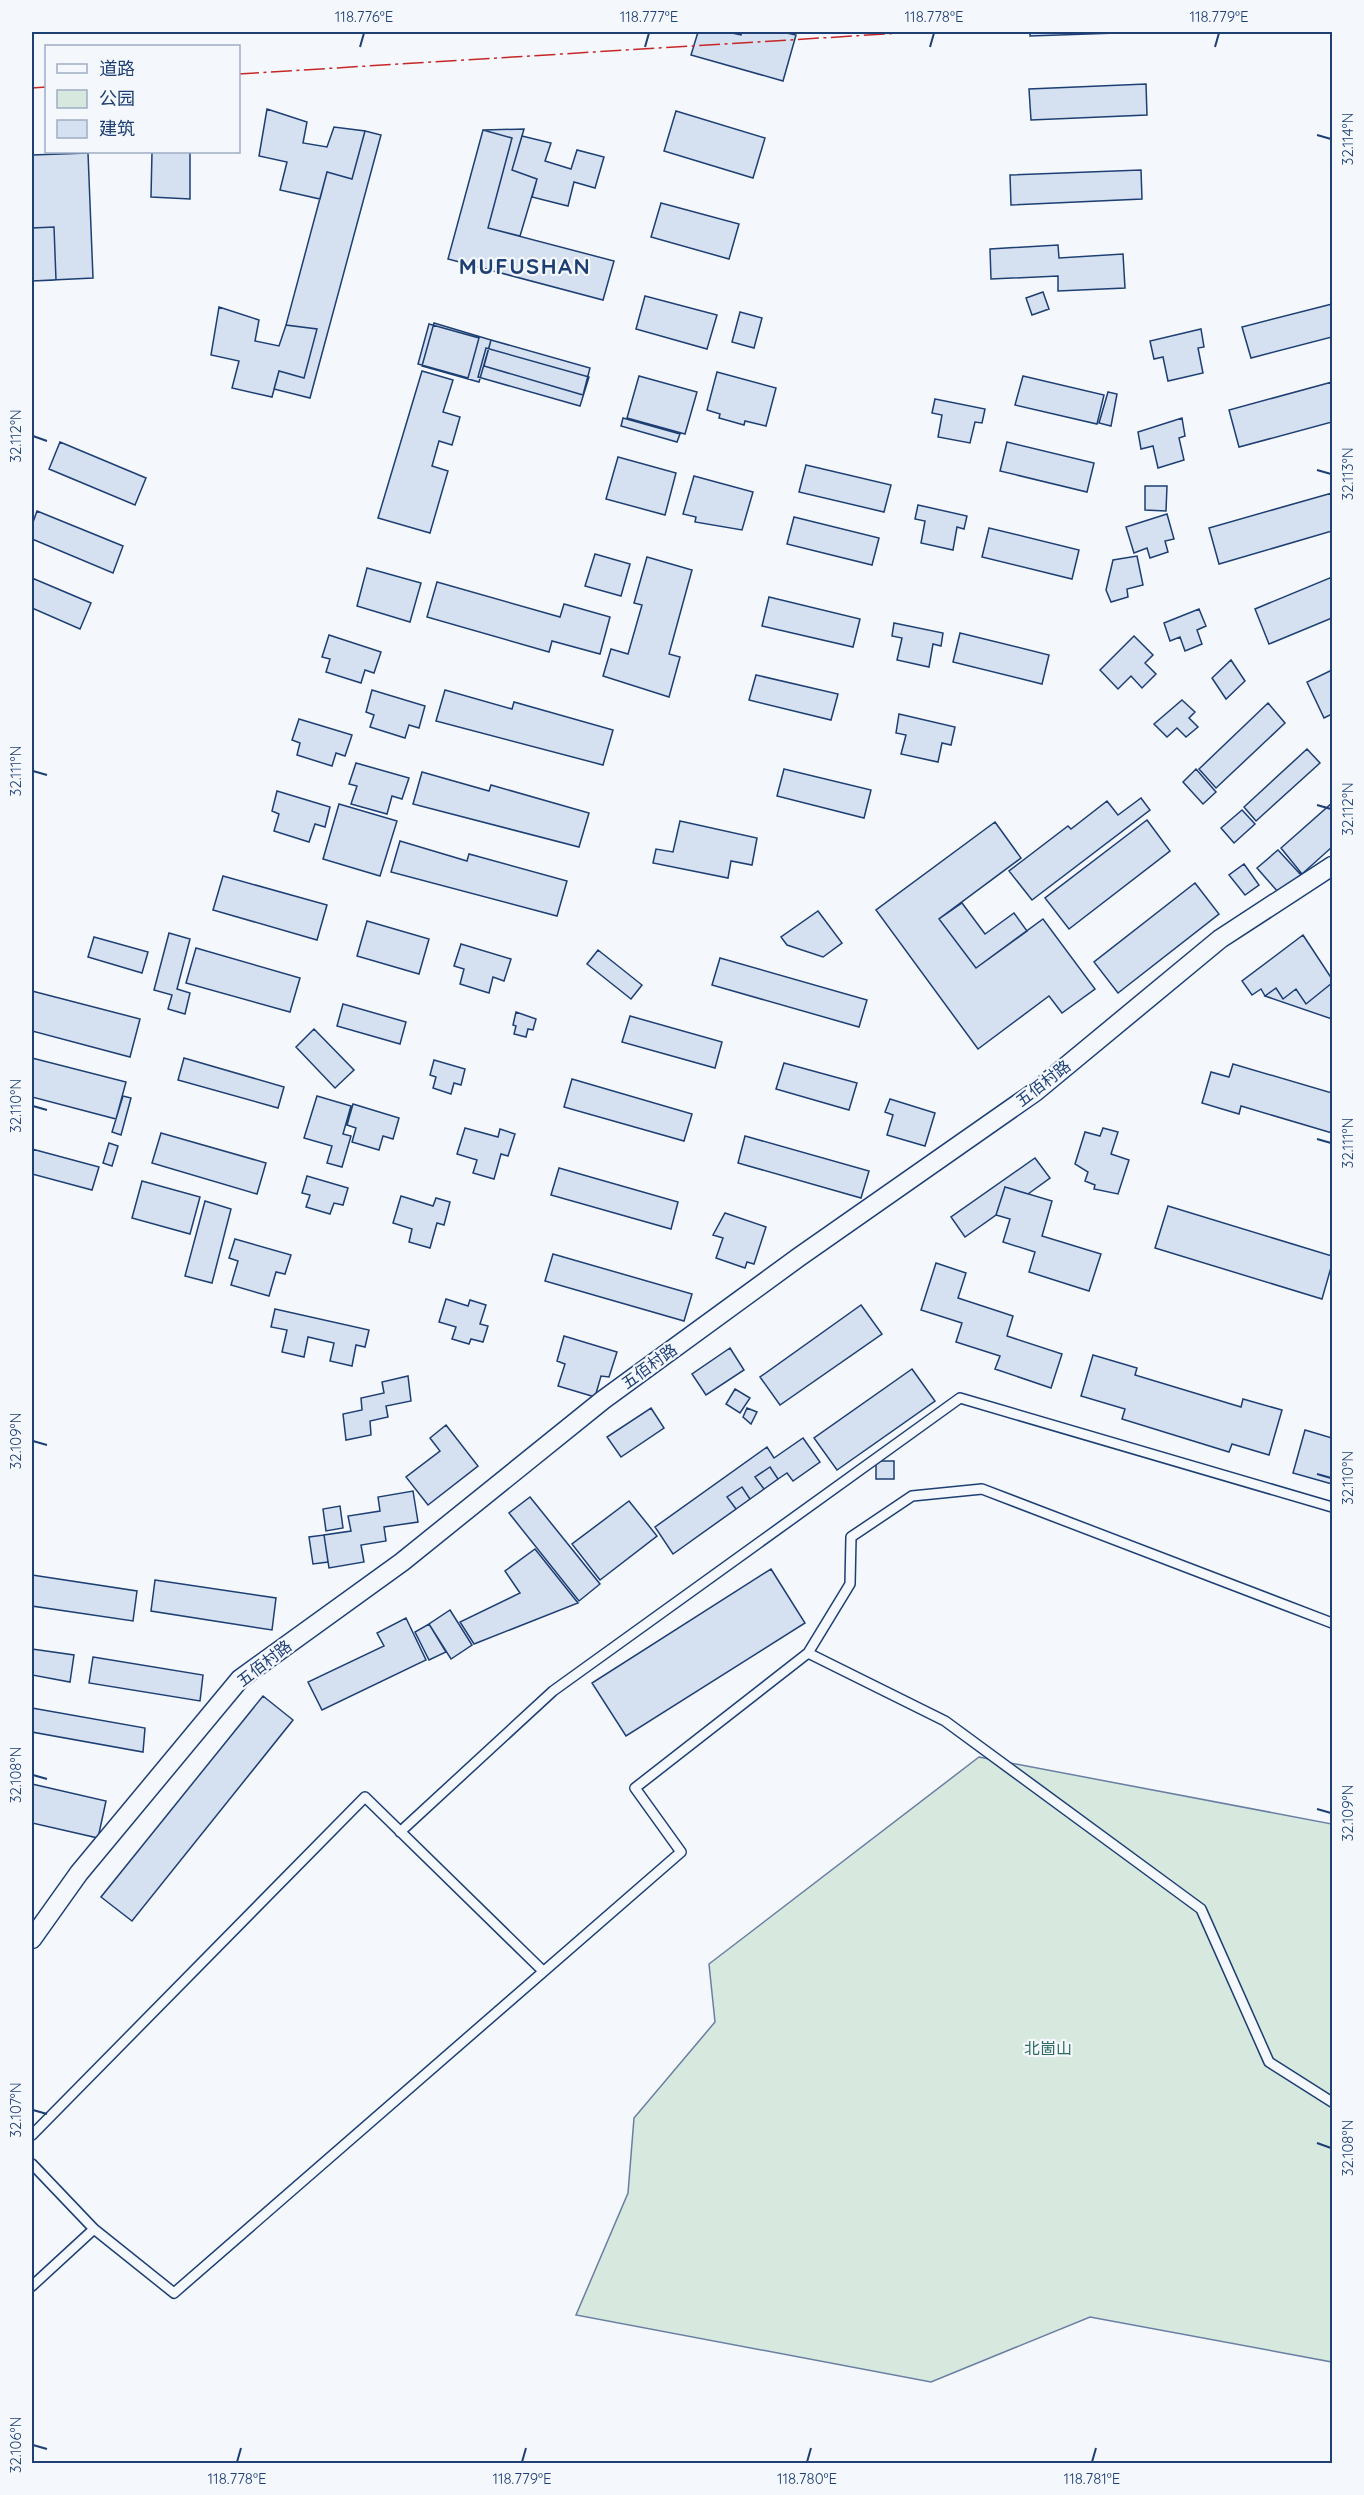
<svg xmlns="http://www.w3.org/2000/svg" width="1364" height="2495" font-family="Quicksand,'Noto Sans SC',sans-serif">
  <rect width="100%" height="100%" fill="#f4f7fb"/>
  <path fill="#d7e8df" stroke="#687fa3" stroke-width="1.5" d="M979,1757L1332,1824V2362L1090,2317L931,2382L576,2315L628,2193L634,2118L715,2022L709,1964Z"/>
  <path fill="#d5e0f0" stroke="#1d3f73" stroke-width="1.5" d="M698,32H727L741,35L742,32H782L796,35L783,81L691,55Z
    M1030,32H1147L1030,36Z
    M1146,84L1147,115L1031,120L1029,89Z
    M267,109L307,122L303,143L327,147L334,127L365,131L352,179L327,172L320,199L280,190L287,162L259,156Z
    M676,111L765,138L753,178L664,151Z
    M524,129L512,170L537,179L520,236L488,228L512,138L483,130Z
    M483,130L512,138L488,228L614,261L603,300L448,259Z
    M365,131L381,135L310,398L274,389L279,371L304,378L317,329L286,325L327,172L352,179Z
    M522,136L551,143L545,161L571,169L577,150L604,157L595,188L574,182L568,206L532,197L537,179L512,170Z
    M152,152H190V199L151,197Z
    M88,153L93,278L32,281V155Z
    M1141,170L1142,199L1011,205L1010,175Z
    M661,203L739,224L729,259L651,237Z
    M54,227L56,280L32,281V228Z
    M1058,245L1059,258L1123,254L1125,288L1058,291V276L991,279L990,249Z
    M1043,292L1049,309L1032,315L1026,298Z
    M645,296L717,315L707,349L636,329Z
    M1332,304V337L1251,358L1242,327Z
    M219,307L259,320L255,341L279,346L286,325L317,329L304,378L279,371L272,397L232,388L239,361L211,355Z
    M740,312L762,318L754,348L732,342Z
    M434,323L491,340L479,382L422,366Z
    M429,324L479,338L468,378L418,364Z
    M1201,329L1204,347L1198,348L1203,373L1168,381L1163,357L1154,359L1150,341Z
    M491,340L590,368L583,395L484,366Z
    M486,348L589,377L580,406L478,377Z
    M422,371L453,380L443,412L460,417L452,445L439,441L432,466L448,471L430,533L378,518Z
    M717,372L776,388L766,426L745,421L744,425L719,418L720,414L707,410Z
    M639,376L697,392L685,434L627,418Z
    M1023,376L1104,395L1097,424L1015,405Z
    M1332,382V422L1239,447L1229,410Z
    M1108,392L1117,394L1111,426L1099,423Z
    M935,399L985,409L982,423L975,422L970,443L938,437L942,415L932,413Z
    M623,418L680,434L677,442L621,426Z
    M1182,418L1185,436L1179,438L1184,460L1158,468L1153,446L1141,449L1138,432Z
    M60,442L146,478L135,505L49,469Z
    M1007,442L1094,463L1087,492L1000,471Z
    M618,457L676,473L665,515L606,499Z
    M806,465L891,485L884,512L799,492Z
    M694,476L753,492L742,530L695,522L696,517L683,514Z
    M1145,486H1167L1166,511L1145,510Z
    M1332,493V531L1219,564L1209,528Z
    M918,505L967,516L964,529L957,527L953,550L921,543L925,521L915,519Z
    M37,511L123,546L113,573L32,539V525Z
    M1167,514L1174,539L1165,541L1168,552L1150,558L1147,548L1134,553L1126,527Z
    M794,517L879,538L872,565L787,544Z
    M989,528L1079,550L1072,579L982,557Z
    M595,554L630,564L621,596L585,586Z
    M1137,556L1143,585L1127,589L1128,597L1111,602L1106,590L1113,560Z
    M647,557L692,570L669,654L680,657L669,697L603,676L611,649L628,654L642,605L634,603Z
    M367,568L421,583L410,622L357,606Z
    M1332,577V618L1269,644L1255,609Z
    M32,578L91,603L80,629L32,608Z
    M437,582L560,617L564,604L610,617L600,654L552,641L549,652L427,617Z
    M769,597L860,619L853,647L762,626Z
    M1199,609L1206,626L1197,630L1202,644L1185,651L1180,637L1170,641L1164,623Z
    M894,623L943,633L941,646L933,644L929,667L897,660L902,638L892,636Z
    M960,633L1049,655L1042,684L953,662Z
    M329,635L381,652L374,673L365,670L361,683L326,672L330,659L322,657Z
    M1134,636L1153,655L1145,663L1156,674L1142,688L1131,676L1118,689L1100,670Z
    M1231,660L1245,681L1226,699L1212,678Z
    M1332,670V714L1324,718L1307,682Z
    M756,675L838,694L831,720L749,700Z
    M372,690L425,706L419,728L409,725L405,738L370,727L374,715L366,712Z
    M445,690L512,709L514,702L613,730L603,765L436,721Z
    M1182,700L1195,712L1189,718L1198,727L1186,737L1177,728L1167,737L1154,724Z
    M1268,703L1285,723L1216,788L1199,769Z
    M899,714L955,727L951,745L942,743L938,762L901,754L906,735L896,733Z
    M299,719L352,735L345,756L336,753L332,766L297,755L300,743L292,740Z
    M1307,749L1320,763L1256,821L1244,807Z
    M356,763L409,778L402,799L392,796L387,814L351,804L357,786L349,784Z
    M784,769L871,790L864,818L777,796Z
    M1196,769L1216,792L1203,804L1183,782Z
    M422,772L489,791L491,785L589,813L579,847L413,804Z
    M277,791L330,807L325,827L315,824L309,842L274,831L279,814L272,811Z
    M1141,798L1150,810L1032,900L1009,871L1068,826L1071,829L1107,801L1118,815Z
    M1332,803V847L1302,874L1281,848Z
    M339,804L397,821L380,876L323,859Z
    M1242,810L1255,824L1234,843L1221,828Z
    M1147,820L1170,851L1069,929L1045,898Z
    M680,821L757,838L752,865L731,861L728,878L653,863L656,849L673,852Z
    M995,822L1021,858L939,919L976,968L1043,919L1095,989L1062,1013L1049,996L978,1049L876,910Z
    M400,841L467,861L469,854L567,881L557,916L391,872Z
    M1278,850L1301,875L1279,893L1257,868Z
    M1244,864L1259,885L1245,895L1229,875Z
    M223,876L327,905L317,940L213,910Z
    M1195,883L1219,914L1118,993L1094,962Z
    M962,903L985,934L1014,913L1027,931L976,968L939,919Z
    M818,911L842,943L823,957L787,945L781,937Z
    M367,921L429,939L419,974L357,956Z
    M169,933L190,939L177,989L190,993L185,1014L168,1009L172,995L154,990Z
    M1303,935L1332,979V983L1306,1004L1296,989L1283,999L1276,988L1265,996L1261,989L1252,995L1242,981Z
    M94,937L148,952L142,973L88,957Z
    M461,944L511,959L504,981L493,977L489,993L460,984L464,969L454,966Z
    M196,948L300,978L290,1012L186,983Z
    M598,950L642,985L631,999L587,964Z
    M720,958L867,1000L859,1027L712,985Z
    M1332,983V1019L1265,996L1276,988L1283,999L1296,989L1306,1004Z
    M32,991L140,1019L130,1057L32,1031Z
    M343,1004L406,1022L400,1044L337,1026Z
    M516,1012L536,1019L533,1030L528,1029L526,1037L514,1034L516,1026L513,1025Z
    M630,1016L722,1042L715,1068L622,1042Z
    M314,1029L354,1070L335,1088L296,1047Z
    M32,1058L126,1082L116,1119L32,1097Z
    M184,1058L284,1087L278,1108L178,1080Z
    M434,1060L465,1069L461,1085L454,1083L451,1094L433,1088L436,1077L430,1075Z
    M784,1063L857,1083L849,1110L776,1089Z
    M1233,1064L1332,1093V1133L1241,1106L1239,1114L1202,1103L1211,1072L1229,1077Z
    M572,1079L692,1114L684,1141L564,1107Z
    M123,1096L131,1098L121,1135L112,1132Z
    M317,1096L351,1106L343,1134L351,1136L342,1167L327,1163L332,1146L304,1138Z
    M890,1099L935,1113L925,1146L887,1135L893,1115L885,1112Z
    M353,1104L399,1118L393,1139L383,1136L379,1150L352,1142L356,1128L347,1125Z
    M465,1128L498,1137L500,1129L515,1134L508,1156L501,1154L494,1179L473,1173L477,1160L457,1154Z
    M1103,1128L1118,1132L1111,1154L1129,1160L1118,1194L1094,1189L1095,1185L1085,1181L1088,1172L1075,1164L1085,1132L1100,1136Z
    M161,1133L266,1163L257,1194L152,1163Z
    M745,1136L869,1171L861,1198L738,1163Z
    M109,1143L118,1146L112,1166L103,1163Z
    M32,1149L99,1167L92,1190L32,1174Z
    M1035,1158L1050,1178L1028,1194L1005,1187L996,1215L965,1237L951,1217Z
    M559,1168L678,1202L671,1229L551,1195Z
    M307,1176L348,1188L343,1205L334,1203L330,1214L306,1207L310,1195L302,1193Z
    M142,1181L200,1197L190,1234L132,1218Z
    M1005,1187L1052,1201L1042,1236L1101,1254L1089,1291L1029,1272L1035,1252L1003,1242L1010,1219L996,1215Z
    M401,1196L433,1206L436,1198L450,1202L444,1225L437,1223L430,1248L409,1242L412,1229L393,1223Z
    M205,1201L231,1209L212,1283L185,1276Z
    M1168,1206L1332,1256V1264L1322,1299L1155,1248Z
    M725,1213L766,1227L754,1264L747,1262L745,1268L716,1258L723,1238L713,1235Z
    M235,1239L291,1255L285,1274L276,1272L269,1296L231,1285L238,1261L229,1258Z
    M553,1254L692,1294L684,1321L545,1281Z
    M936,1263L966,1273L958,1298L1013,1316L1007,1336L1062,1354L1051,1388L995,1369L1000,1356L956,1342L962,1323L921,1310Z
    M446,1299L468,1306L470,1300L486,1305L480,1324L488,1326L483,1342L471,1339L469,1344L452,1339L456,1327L439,1322Z
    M861,1305L882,1334L780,1405L760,1377Z
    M275,1309L369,1330L365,1347L356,1345L352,1366L330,1361L334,1343L308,1337L304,1357L282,1352L287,1330L271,1327Z
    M564,1336L617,1352L609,1377L601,1376L595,1397L558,1386L565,1364L557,1361Z
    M730,1348L744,1370L706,1395L692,1374Z
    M1093,1355L1137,1368L1135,1375L1241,1407L1243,1399L1282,1410L1269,1455L1232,1444L1229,1452L1122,1419L1125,1409L1081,1396Z
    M912,1369L935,1401L837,1470L814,1438Z
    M408,1376L411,1401L386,1406L388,1417L370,1421L371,1435L346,1440L343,1414L362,1410L361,1398L384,1393L382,1382Z
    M735,1389L750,1398L740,1413L726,1404Z
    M651,1408L664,1428L621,1457L607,1437Z
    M747,1408L757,1412L751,1424L743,1417Z
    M446,1425L478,1466L428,1505L406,1477L440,1451L430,1438Z
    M1305,1430L1332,1438V1484L1293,1473Z
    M803,1438L820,1462L793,1481L787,1473L778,1479L770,1467L755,1477L764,1489L750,1499L742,1487L727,1497L736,1509L673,1554L655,1527L767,1447L774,1458Z
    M876,1461H894V1479H876Z
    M770,1467L778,1479L764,1489L755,1477Z
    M742,1487L750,1499L736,1509L727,1497Z
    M413,1491L418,1522L384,1527L386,1541L361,1545L364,1562L329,1568L324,1535L351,1531L348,1516L380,1511L378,1497Z
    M530,1497L600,1584L579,1601L509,1513Z
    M629,1501L657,1536L600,1580L572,1544Z
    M340,1506L343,1528L326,1531L323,1509Z
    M324,1535L328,1562L313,1564L309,1537Z
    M535,1549L578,1603L474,1644L460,1622L520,1593L505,1571Z
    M771,1569L805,1623L626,1736L592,1683Z
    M32,1575L137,1591L133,1621L32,1606Z
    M155,1580L276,1598L272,1630L151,1611Z
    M450,1610L472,1645L451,1659L429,1624Z
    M406,1618L426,1660L322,1710L308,1682L384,1646L377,1633Z
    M429,1624L446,1652L429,1660L415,1632Z
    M32,1649L74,1655L70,1682L32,1675Z
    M93,1657L203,1675L200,1701L89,1683Z
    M263,1696L293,1720L132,1921L101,1897Z
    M32,1708L145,1728L143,1752L32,1732Z
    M32,1784L106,1801L98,1838L32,1823Z"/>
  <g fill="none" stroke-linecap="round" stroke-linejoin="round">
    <defs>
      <path id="lane" d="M808,1653L945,1721L1201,1909L1269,2062L1332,2102
        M400,1832L553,1691L960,1398L1332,1507
        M32,2135L365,1797L543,1971
        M32,2164L94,2229L174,2293L681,1852L635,1788L808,1653L850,1584L851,1537L912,1496L982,1489L1332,1623
        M32,2286L94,2229"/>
      <path id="street" d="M32,1939L79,1873L240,1679L402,1562L603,1400L799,1257L1035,1092L1220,939L1332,866"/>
    </defs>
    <use href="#lane" stroke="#1d3f73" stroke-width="12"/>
    <use href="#street" stroke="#1d3f73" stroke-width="21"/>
    <use href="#lane" stroke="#f4f7fb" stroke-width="9"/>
    <use href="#street" stroke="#f4f7fb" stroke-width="18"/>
    <path stroke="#c62828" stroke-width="1.5" stroke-dasharray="21 4.5 3 4.5" stroke-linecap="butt" d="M238,74L918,32
      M32,88L46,87"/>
  </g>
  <path fill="none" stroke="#1d3f73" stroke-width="2" d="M360,47L364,33M645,47L649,33M930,47L934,33M1215,47L1219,33M1317,135L1331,139M33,436L47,441M1317,470L1331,474M33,771L47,775M1317,805L1331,809M33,1106L47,1110M1317,1139L1331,1143M33,1441L47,1445M1317,1474L1331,1478M33,1775L47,1779M1317,1809L1331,1813M33,2110L47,2114M1317,2143L1331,2148M33,2445L47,2449M237,2462L241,2448M522,2462L526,2448M807,2462L811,2448M1092,2462L1096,2448"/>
  <g text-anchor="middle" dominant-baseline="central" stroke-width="4.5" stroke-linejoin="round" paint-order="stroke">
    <g font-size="16" fill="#1d3f73" stroke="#f4f7fb">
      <text transform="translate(1043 1083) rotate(-38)">五佰村路</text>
      <text transform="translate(649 1366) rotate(-36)">五佰村路</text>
      <text transform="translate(264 1663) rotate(-38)">五佰村路</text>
    </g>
    <g font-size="16" fill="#2c6c60" stroke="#f4f7fb">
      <text x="1048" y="2048">北崮山</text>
    </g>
    <g font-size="22" font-weight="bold" letter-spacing="1.5" fill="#1d3f73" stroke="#f4f7fb">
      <text x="525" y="266">MUFUSHAN</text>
    </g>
  </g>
  <rect width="1364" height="2495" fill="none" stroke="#f4f7fb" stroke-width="66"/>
  <rect x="45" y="45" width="195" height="108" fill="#f4f7fb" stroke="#9eadc5" stroke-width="1.5"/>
  <rect x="57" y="64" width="30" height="9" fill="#f4f7fb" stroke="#9eadc5" stroke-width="1.5"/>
  <text x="99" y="75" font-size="18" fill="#1d3f73">道路</text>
  <rect x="57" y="90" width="30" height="18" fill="#d7e8df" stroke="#9eadc5" stroke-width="1.5"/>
  <text x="99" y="105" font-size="18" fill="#1d3f73">公园</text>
  <rect x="57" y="120" width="30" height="18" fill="#d5e0f0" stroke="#9eadc5" stroke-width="1.5"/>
  <text x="99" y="135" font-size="18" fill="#1d3f73">建筑</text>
  <rect x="33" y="33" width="1298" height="2429" fill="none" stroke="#1d3f73" stroke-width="2"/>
  <g font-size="15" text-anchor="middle" fill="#1d3f73">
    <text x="364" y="22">118.776°E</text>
    <text x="649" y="22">118.777°E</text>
    <text x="934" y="22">118.778°E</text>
    <text x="1219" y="22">118.779°E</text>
    <text transform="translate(1348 139) rotate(-90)" y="5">32.114°N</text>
    <text transform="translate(16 436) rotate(-90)" y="5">32.112°N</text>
    <text transform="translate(1348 474) rotate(-90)" y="5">32.113°N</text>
    <text transform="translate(16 771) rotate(-90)" y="5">32.111°N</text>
    <text transform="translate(1348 809) rotate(-90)" y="5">32.112°N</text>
    <text transform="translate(16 1106) rotate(-90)" y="5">32.110°N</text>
    <text transform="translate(1348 1143) rotate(-90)" y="5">32.111°N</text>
    <text transform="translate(16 1441) rotate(-90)" y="5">32.109°N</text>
    <text transform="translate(1348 1478) rotate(-90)" y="5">32.110°N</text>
    <text transform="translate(16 1775) rotate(-90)" y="5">32.108°N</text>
    <text transform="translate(1348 1813) rotate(-90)" y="5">32.109°N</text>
    <text transform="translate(16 2110) rotate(-90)" y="5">32.107°N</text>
    <text transform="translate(1348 2148) rotate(-90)" y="5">32.108°N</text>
    <text transform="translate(16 2445) rotate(-90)" y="5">32.106°N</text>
    <text x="237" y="2484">118.778°E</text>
    <text x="522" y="2484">118.779°E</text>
    <text x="807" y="2484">118.780°E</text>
    <text x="1092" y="2484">118.781°E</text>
  </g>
</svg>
